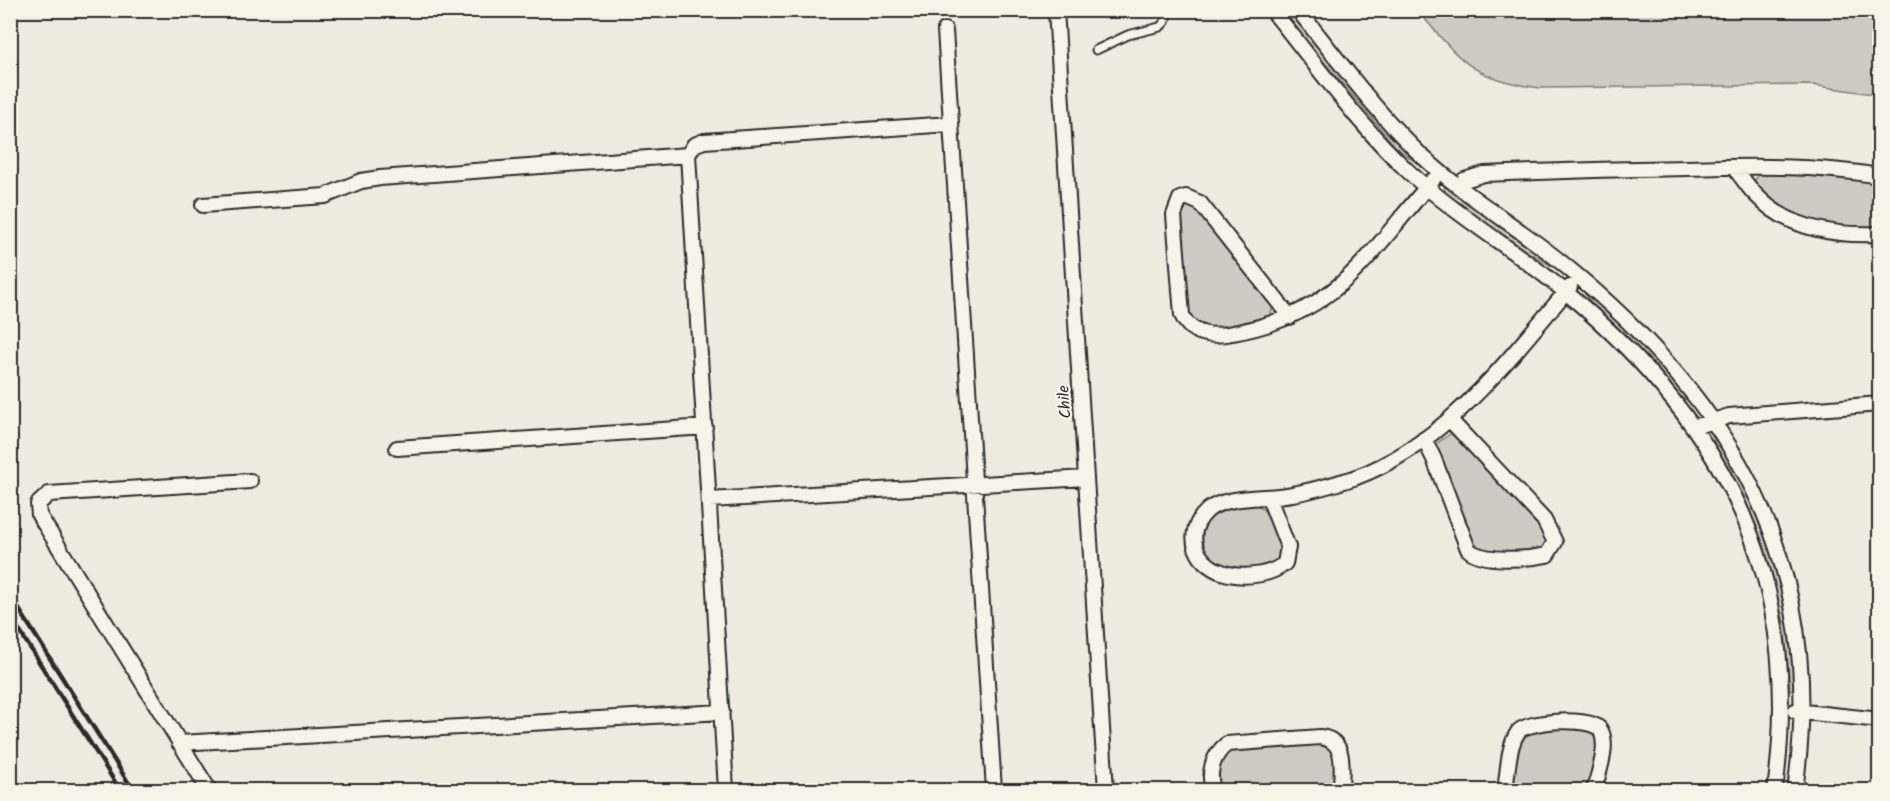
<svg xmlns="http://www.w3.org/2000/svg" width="1890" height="801" font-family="Kalam,sans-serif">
  <rect width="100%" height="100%" fill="#efebe0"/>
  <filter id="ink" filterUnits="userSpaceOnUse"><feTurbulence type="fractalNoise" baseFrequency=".0167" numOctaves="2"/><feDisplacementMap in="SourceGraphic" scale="12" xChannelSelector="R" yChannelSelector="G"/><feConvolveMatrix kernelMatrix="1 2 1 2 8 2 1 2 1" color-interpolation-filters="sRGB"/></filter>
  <g filter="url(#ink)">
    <path fill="#cfcbc2" stroke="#7d7b76" stroke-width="1.5" d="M1281,11H1292L1419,160L1420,166L1395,146Z
      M1418,11H1879V95L1812,85L1540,88C1471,79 1461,61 1418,11Z
      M1761,172L1801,173L1879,182V228C1859,229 1838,229 1818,224C1800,220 1755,200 1755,180Z
      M1444,182L1554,263L1559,270C1518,248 1481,222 1445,193Z
      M1189,205L1196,208L1274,306L1269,317L1218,328L1197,327L1188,315L1180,214L1183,207Z
      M1583,291L1593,296L1645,345L1693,402L1679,397L1618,329L1596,309Z
      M1712,430C1750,488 1777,552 1791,620C1795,642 1794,666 1796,689L1790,690L1784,623L1765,548L1743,495L1715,445Z
      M1450,434H1455L1547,530L1550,539L1544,550L1487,553L1471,544L1436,444Z
      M1256,505C1270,508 1286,550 1277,562C1264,568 1223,573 1212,562C1207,557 1204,551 1201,546C1203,508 1223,507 1256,505Z
      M1572,726L1595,729L1599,742L1589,790H1511L1519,740L1525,731Z
      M1326,742L1335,754V790H1219L1215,771L1227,750Z"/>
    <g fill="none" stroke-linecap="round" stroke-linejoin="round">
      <defs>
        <path id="lane" d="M1096,50L1128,35L1160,27L1165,22L1169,10"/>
        <path id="street" d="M1056,10L1106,790
          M1272,10C1316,64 1357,124 1409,172C1458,217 1517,251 1568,294C1728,428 1804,581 1775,790
          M1298,10C1338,59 1376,113 1422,156C1465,196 1517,226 1562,263C1734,402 1828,565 1795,790
          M945,30L994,790
          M1733,167C1742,176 1748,188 1757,196C1788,229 1837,236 1880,234
          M1459,187L1464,180L1484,174C1552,171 1619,169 1687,168C1752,166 1815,165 1880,176
          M203,205L325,196L361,181L380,178L688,155
          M1290,317L1200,203L1186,197L1180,199L1174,215L1182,315C1191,336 1213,337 1233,333C1339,314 1368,254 1433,180
          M1694,427L1729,416L1880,404
          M1424,439L1434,459L1468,549C1482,563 1528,559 1547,555L1555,542L1544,520L1450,420
          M397,448L705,427
          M1269,498L1288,547L1285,563C1272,575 1246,578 1229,574C1197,568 1181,534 1208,510C1225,495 1269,499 1292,494C1313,491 1334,484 1354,478C1447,444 1508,359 1570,287
          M709,500L1086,478
          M1795,711L1880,720
          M179,743L722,712
          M209,790L39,515L38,504L49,494L250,481
          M726,790L688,155L694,145L704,141L950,124
          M1213,790C1208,774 1212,755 1227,744L1320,737C1348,740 1341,770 1341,790
          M1505,790C1508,773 1508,746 1518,732C1527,720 1595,716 1601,731C1609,747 1598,774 1594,790"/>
      </defs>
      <use href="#lane" stroke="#2b2b2b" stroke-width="11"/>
      <use href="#street" stroke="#2b2b2b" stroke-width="18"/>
      <use href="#lane" stroke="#f7f3e8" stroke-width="7"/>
      <use href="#street" stroke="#f7f3e8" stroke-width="14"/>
      <path stroke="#2b2b2b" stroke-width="4.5" d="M10,595L133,790
        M10,616L120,790"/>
    </g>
  </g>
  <g text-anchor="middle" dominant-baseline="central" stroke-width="4.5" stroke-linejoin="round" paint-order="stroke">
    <g font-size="16" fill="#2b2b2b" stroke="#f7f3e8">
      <text transform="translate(1065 402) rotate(-94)">Chile</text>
    </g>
  </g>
  <rect width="1890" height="801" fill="none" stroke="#f7f3e8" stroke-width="36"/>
  <rect x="18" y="18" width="1854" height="765" fill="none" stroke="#2b2b2b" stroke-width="2" filter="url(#ink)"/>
</svg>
